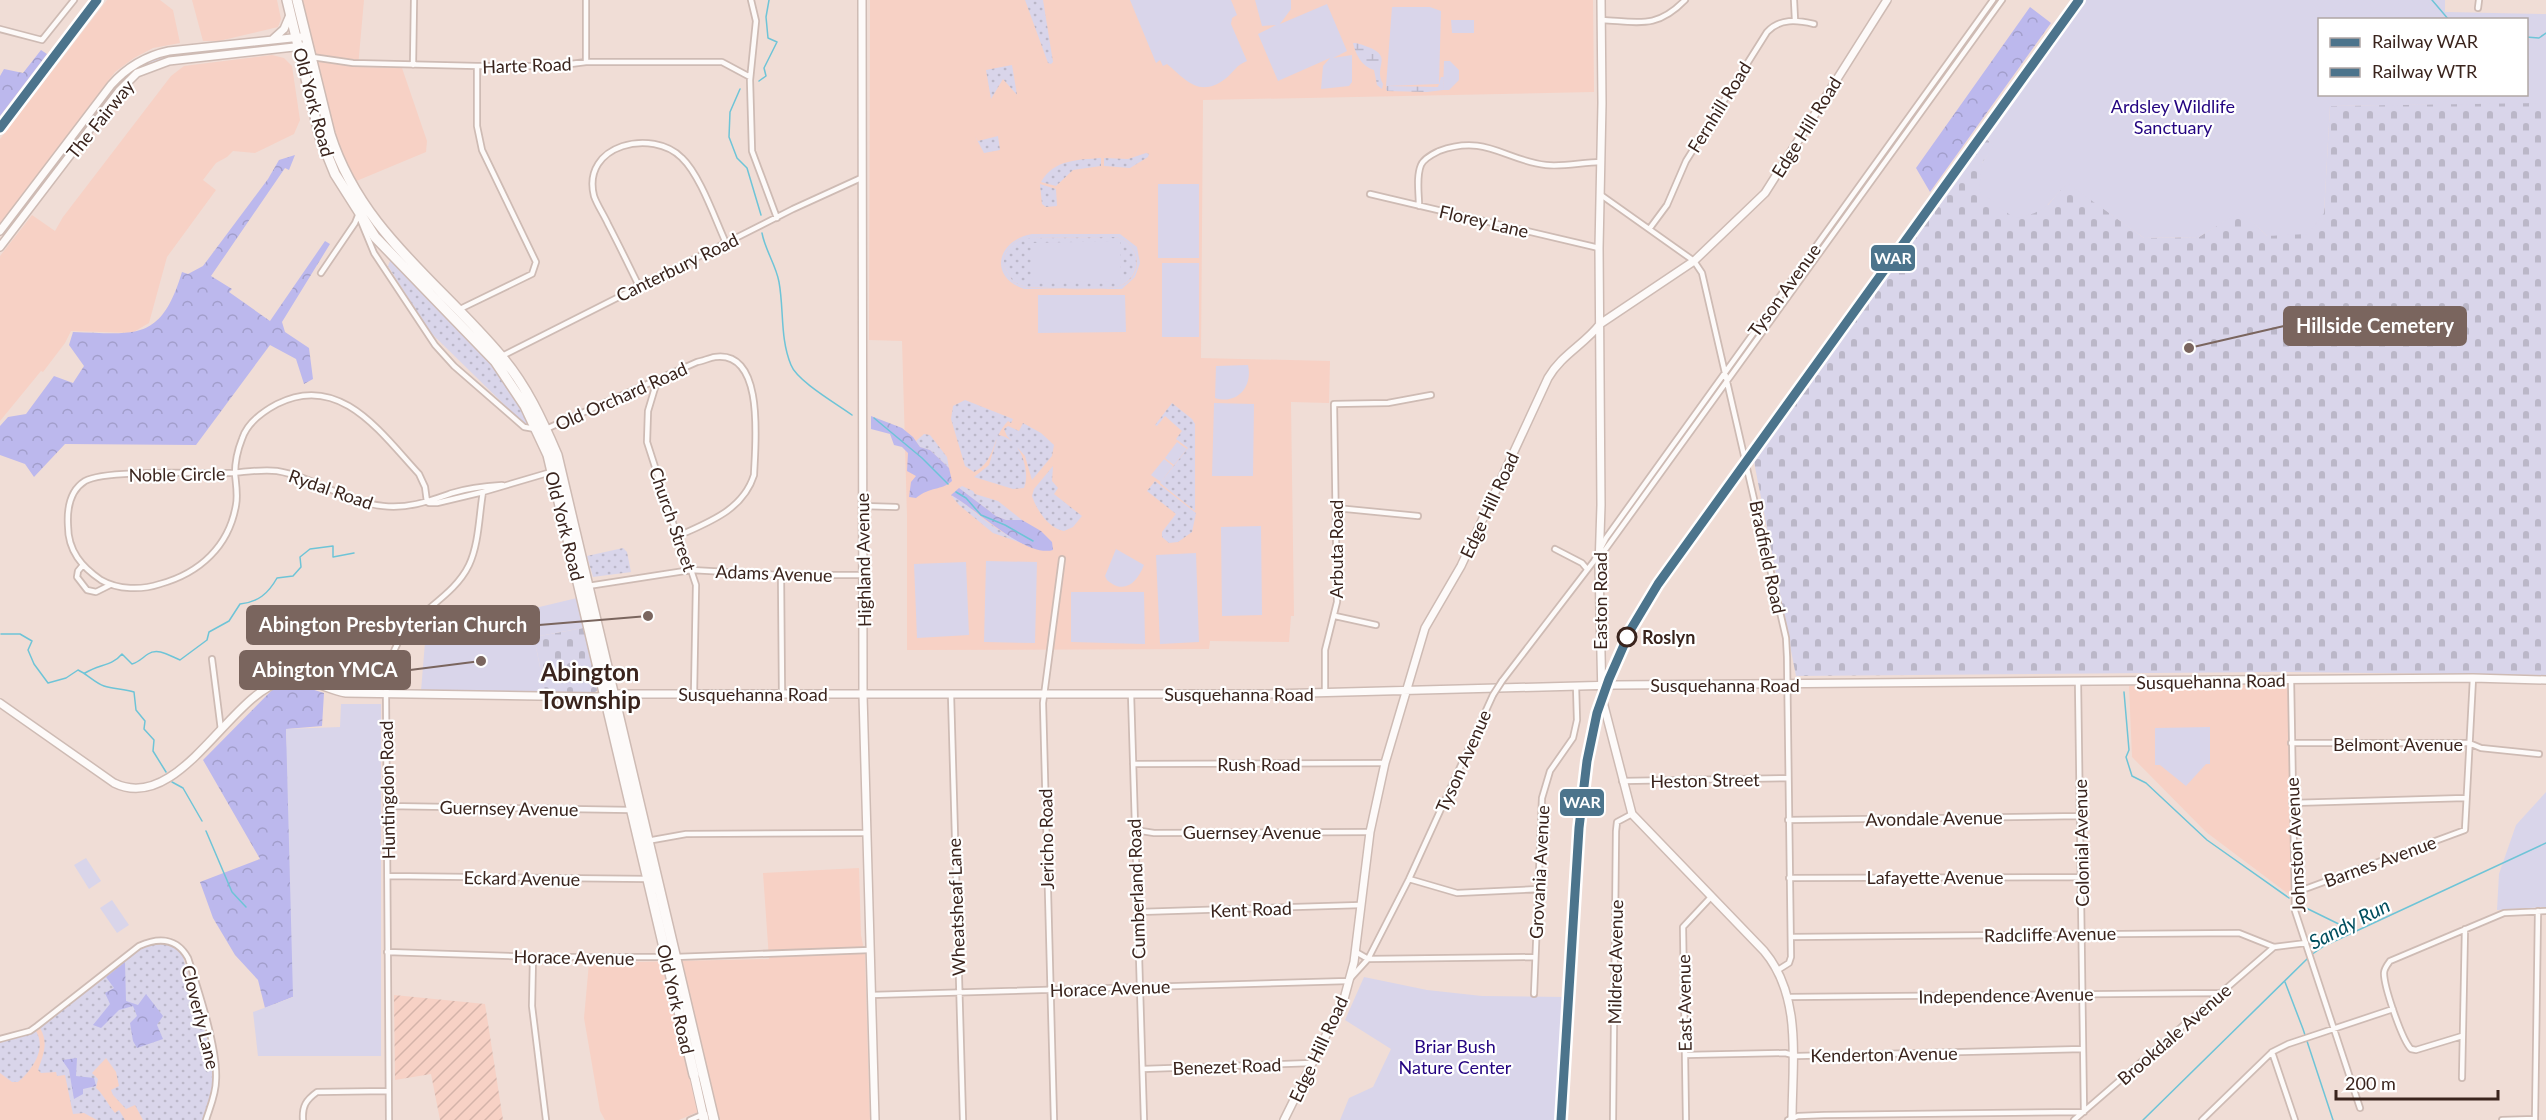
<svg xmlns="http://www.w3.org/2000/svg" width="2546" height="1120" font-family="Lato,sans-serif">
  <defs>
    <pattern id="industrial-furrows" width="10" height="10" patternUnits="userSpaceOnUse" patternTransform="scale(1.5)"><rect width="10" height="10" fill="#f7d1c5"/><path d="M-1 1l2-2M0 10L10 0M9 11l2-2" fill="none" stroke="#d4b3a9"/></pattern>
    <pattern id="grass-dots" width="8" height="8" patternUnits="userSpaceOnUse" patternTransform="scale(1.5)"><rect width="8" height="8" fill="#d9d5ea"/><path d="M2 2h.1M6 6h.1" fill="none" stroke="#bbb7c8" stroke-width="1.8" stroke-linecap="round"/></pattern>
    <pattern id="forest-crowns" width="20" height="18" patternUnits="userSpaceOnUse" patternTransform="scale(1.5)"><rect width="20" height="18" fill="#bcb8ed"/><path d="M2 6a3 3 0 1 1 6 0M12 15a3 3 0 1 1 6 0" fill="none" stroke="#a29ecb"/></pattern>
    <pattern id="wetland-marsh" width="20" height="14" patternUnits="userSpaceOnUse" patternTransform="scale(1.5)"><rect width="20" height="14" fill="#d9d5ea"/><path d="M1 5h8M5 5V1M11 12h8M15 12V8" fill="none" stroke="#bbb7c8"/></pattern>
    <pattern id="cemetery-stones" width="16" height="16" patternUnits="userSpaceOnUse" patternTransform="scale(1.5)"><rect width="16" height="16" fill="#d9d5ea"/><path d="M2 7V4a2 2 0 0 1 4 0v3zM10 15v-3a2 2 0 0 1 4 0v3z" fill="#bbb7c8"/></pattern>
  </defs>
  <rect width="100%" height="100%" fill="#f0ddd6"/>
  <path fill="#f7d1c5" d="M107,0H160L173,10L180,43L153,48L134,58L115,72L0,227V139Z
    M192,0H277L281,19L278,27L219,41H203Z
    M301,0H364L358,67L402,68L427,141L426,152L354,182L337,142Z
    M870,0H1593L1594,92L1203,100L1201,358L1330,361L1329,403L1291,402L1294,616H1291L1289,642L1210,641L1209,649L907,650V515L902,341L869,340Z
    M272,55L284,58L292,66L300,120L294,134L255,153L233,151L227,157L216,163L203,180L216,190L167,257L149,323L132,333L71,331L65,343L43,372L41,371L0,421V256L32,215L55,231L63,217L171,76L184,66Z
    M2288,684L2291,896L2206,832L2132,757L2129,686Z
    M859,868L861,935L865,955L870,1120H698L695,1113L679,1120H605L600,1111L584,1018L589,963L769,959L763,873Z
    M100,978L135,1012L163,1063L210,1039L216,1080L206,1120H0V1039L30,1031Z"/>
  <path fill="url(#industrial-furrows)" d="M394,995L485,1004L503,1120H440L431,1074L395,1080Z"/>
  <path fill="url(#grass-dots)" d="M1025,0H1043L1053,62L1051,64L1048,63Z
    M173,54L167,59L141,69L107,100L106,98C124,75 142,58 173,54Z
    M1012,65L1017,95L1003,79L991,99L986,70Z
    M975,136L978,141L998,136L1000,150L984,153Z
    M1146,153L1149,154L1148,157L1130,168L1104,166V158L1128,159Z
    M1101,158V166L1073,170L1056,186L1041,182C1054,159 1078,160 1101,158Z
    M1040,184L1056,189L1057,206L1046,207L1042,204Z
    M1114,237C1141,240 1145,277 1119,286C1106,291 1043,288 1026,287L1013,282L1004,266C1003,252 1010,244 1022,238Z
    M393,260L478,347L507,381L529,423L524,424L430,332L388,266L390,261Z
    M965,400L1013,419L1011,423L1008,421C990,440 997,460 974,472L965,466L951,419L953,406Z
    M1172,403L1192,419L1195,424V511L1160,483L1188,448L1176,439L1182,431L1165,416L1157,426L1155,425Z
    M1023,423L1041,433L1054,445L1052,456L1032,480L1025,456L1007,436L1004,429L1008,426L1019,431Z
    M924,434L930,435L947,457L949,468L930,450L920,447L916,441Z
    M998,435C1020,437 1031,471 1024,488L1013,489L974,477L989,465Z
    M1053,466L1052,481L1058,488L1054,494L1082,516L1073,527L1064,531C1049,529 1036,509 1032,496L1034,489Z
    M1155,481L1196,513L1192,532L1178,542L1169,543L1162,537V532L1176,514L1147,491Z
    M962,486L973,491L975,494L998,501L1022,520H1006L996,516L959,488Z
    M951,495C966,503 975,513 989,523C1001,532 1016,540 1030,546L993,533L959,505Z
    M623,548L627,552L631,572L593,577L587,556Z
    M158,943L169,944L182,954L212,1055V1088L203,1120H143L135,1105L126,1109L113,1095L111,1090L119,1086L116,1072L106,1058L92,1073L98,1079L96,1088C101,1091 109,1106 115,1113L119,1110L125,1120H97L84,1113L73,1114L65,1075L57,1076L56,1072L41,1073L38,1070C43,1055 49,1043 40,1028L135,953L147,945Z
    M36,1031C47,1049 32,1070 18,1082H12L0,1073V1043C11,1035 25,1038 36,1031Z"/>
  <path fill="url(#forest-crowns)" d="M2030,7L2051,23L1930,192L1916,168Z
    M41,50L47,54L0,116V76L4,69L23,73Z
    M295,155L289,170L285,168L211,276L232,289L229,292L270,321L325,241L330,244L282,322L285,332L309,348L313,379L304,384L296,359L270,345L196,445L65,444L34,477L25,464L0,455V426L8,417L26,414L54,376L73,383L84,366L69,345L73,332C136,334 161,342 182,272L188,274L203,266L268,179L279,160Z
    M871,416L902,428L913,437L920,447L930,450L949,468L952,481C941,491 931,486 916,498L909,497L911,482L916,476L907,471L908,453L902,447L894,445L890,434L871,429Z
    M959,488L996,516L1006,520H1022L1041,531L1052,542L1053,550C1025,558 974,507 951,495Z
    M274,688L311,689L324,693L322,726L286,729L300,994L265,1008L258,980L235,955L213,918L200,882L260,859L203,760Z
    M125,962L126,1001L138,1005L146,994L163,1016L157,1025L163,1039L137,1048L133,1041L130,1023L137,1016L133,1006L119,1010L101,1028L93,1025L110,1004L105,993L114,988L106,977Z
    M77,1058L76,1076L94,1078L96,1086L83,1089V1094L74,1099L69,1070L62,1060Z"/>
  <path fill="url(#wetland-marsh)" d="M1353,43C1359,43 1362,45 1368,47C1394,57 1373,66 1383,84L1382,89L1377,85L1374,70C1361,66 1356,55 1353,43Z
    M1441,77H1444L1443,90L1427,92L1387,91L1386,89L1387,86L1438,87Z"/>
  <path fill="url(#cemetery-stones)" d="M2541,102L2546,103V675L2275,672L1796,676L1753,457L1986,139L1995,145L1982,163L2048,205L2067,182L2144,238L2199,237L2241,210L2267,236L2324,213L2330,106Z
    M583,628L598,690L595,692H545L534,637Z"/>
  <path fill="#d9d5ea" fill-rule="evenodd" d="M1130,0H1231L1237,15L1232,18L1231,24L1247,61C1236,65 1234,72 1225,79C1199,99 1184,78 1167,64L1163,66L1160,60L1156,63Z
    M1255,0H1291V9L1280,24L1327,4L1347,51L1333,58L1352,55V82L1349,86L1321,89L1323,66L1330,58L1278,81L1258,34L1276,25L1262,26Z
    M2086,0H2445V12L2546,14V103L2330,106L2324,213L2308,234L2267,236L2241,211L2199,237L2144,238L2067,183C2046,206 2046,213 2014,218L1979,191L1982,163L1994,145L1986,139ZM2320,20H2526V94H2320Z
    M1392,7H1430L1441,11L1439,84L1386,86Z
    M1451,20H1474V33H1452Z
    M1444,61H1450L1459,70V80L1449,90H1443Z
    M1158,184H1199V258H1158Z
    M1032,234H1120L1137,247L1140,263L1135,277L1122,289H1024C988,277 997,240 1032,234ZM1114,237C1141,240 1146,278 1119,286C1105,291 1044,289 1026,287L1013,282L1004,266C1003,252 1010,244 1022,238Z
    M1120,241L1121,281L1032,283V243Z
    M1162,263H1199V337H1162Z
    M1038,295H1125L1126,332L1038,333Z
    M1248,365C1253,387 1237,405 1215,398L1216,366Z
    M1214,403L1254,404L1253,476H1212Z
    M1177,442L1187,449L1174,465L1165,458Z
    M1164,459L1173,466L1161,482L1151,475Z
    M1261,526L1262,615L1222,616L1221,527Z
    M1116,549L1144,565C1137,583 1124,595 1107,580L1105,576Z
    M1196,553L1199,642L1160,644L1156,555Z
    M986,561L1037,562L1035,643L984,642Z
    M966,562L969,635L917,638L914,564Z
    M1071,592H1144L1145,644L1071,642Z
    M577,598L583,628L534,637L545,692L421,691L426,630L456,627Z
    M341,704H381V1056H258L253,1012L293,997L286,729L340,727Z
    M2210,727V764H2206L2186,786L2160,765H2155V728Z
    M2546,792V907L2497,910L2499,874L2516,825Z
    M86,858L101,881L89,889L74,865Z
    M112,900L129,925L117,933L100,908Z
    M1364,977L1427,990L1482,996L1565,997L1555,1120H1340L1349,1098L1373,1087L1391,1049L1345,1020Z"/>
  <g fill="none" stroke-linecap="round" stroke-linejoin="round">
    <path stroke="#6ec4d7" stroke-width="1.5" d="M2432,0L2449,20
      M2526,37L2539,38L2546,33
      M759,81L766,76L764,68L777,42L768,38L766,17L769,0
      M740,89L730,112L729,137L737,158L747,168L761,215
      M762,233C765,250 776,265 779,282C784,309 780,339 791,365C797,381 837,404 852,415
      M874,418L922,458L948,484
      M956,492L966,498L981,515L1005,525L1033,541
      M1,634H20L32,641L28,650L34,664L48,683L66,678L78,670C87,674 95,683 104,686C113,689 124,689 134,692L136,710L145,721L144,729L154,740L153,751L166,772
      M85,673C99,664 112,666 122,654L132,664C139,662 142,658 148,654C158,647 170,656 180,660L207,640L209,632L229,621L240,604C258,602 268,594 277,578L293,576L301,567L300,557L310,549L333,546V557L354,553
      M2124,692L2129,750L2126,757L2132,776L2146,783L2207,840L2289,898
      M172,782L183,788L202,821
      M206,831L232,892L246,907
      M2302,906L2355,932
      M2311,955L2324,946L2546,843
      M2285,982L2303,1029L2333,1120
      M2143,1120L2308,958"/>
    <defs>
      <path id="street" d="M751,0L756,21L750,80L752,151L777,218
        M1794,0L1795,20
        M2478,8L2479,0
        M1602,20C1639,22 1657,29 1685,0
        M0,29L42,40L74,0
        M312,57L353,63L477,66H555L586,62H722L750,77
        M586,62V0
        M413,65L414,0
        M1370,194L1599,248
        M1601,195L1694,261L1702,273L1786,638L1787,657L1791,957L1789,963L1778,970
        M1419,206C1419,193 1416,177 1421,165C1424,158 1433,154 1439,151C1486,134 1504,160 1546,165C1564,167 1583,162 1601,162
        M360,219L374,253L435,345L454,366L524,427L535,429
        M1650,228L1667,205L1686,161L1767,32C1780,18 1797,20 1814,24
        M321,273L355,223L359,213
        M639,286C629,266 619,245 608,224C604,215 597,205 594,196C581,144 653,128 682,158C700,175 715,219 726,243
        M458,310L532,274L536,262L482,150L477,126V66
        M502,356L793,209L861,178
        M657,381L648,411L647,442L686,563L691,570L696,585L694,694
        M546,429L697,362C703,361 709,358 715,357C766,350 755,446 754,475C743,510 709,522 678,536
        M427,502L425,487L419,474C381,433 340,372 277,404C262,412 247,423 242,439C238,449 235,463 235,474C236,484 238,495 236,505C229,546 200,573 160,584C142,590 118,590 101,580C82,567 68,551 68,526C67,510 69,491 85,481C106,469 201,474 231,473C246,472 262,469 277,471C314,477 346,502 383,506C408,509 429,501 452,493C468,488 486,486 502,485
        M429,503H437L483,492L551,472
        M863,506L896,507
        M1336,508L1418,516
        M1555,549L1582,563L1587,569
        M1599,553L1605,550L2002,0
        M83,565L78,571L77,577L87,590L96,592L110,585
        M781,575L782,694
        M588,586L691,570L781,575H863
        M1335,616L1376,625
        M212,659L221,730
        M2291,679L2295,911L2360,1108
        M1502,681L1594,561L1606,538L1993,0
        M1325,693V650L1337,602L1334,404L1388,403L1431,395
        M1131,694L1144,1120
        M951,695L963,1120
        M2291,743H2469L2481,748L2539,754
        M1133,764L1385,763
        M1622,781L1787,778
        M2292,803L2465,798
        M387,806L631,810
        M1788,820L2080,816
        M1135,830L1154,833L1370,832
        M647,841L686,834L867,833
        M388,876L649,879
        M1789,878L2082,877
        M1409,879L1457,893L1539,889
        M2294,893L2465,830L2473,678
        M1139,912L1361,905
        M1791,937L2239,933L2274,947L2306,943
        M387,952L537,957H666
        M1356,952L1368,959L1535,957
        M533,957L532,1006L546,1120
        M675,957L870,950
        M1534,994L1542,798L1550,771L1573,738L1577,720L1576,686
        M871,995L1348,981L1368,959L1409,879L1493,695
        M1789,997L2222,993
        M2462,1036L2416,1050L2411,1049C2402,1040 2384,987 2384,973C2384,969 2387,965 2390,961L2504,913L2546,911
        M0,1039L30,1031L37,1026L139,946C159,937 177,938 188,958C198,989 218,1049 216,1080C216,1094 210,1107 206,1120
        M2272,1052L2295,1120
        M1685,1055L1785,1053L1797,1056L2083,1049
        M1143,1069L1312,1063
        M2462,1078L2465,929
        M303,1120C302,1106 306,1100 317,1092L388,1091
        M389,1120L386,695C388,670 391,646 409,627C428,606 456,592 469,565C479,544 479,515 483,492
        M690,1120L704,1114
        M1054,1120L1043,703L1062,559
        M1613,1120L1616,831L1617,822L1632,814
        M1686,1120L1683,927L1711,897
        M1788,1120L1798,1116L1824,1115L2084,1112L2078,682
        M2074,1120L2274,947
        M2202,1120L2272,1052L2288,1044L2393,1009
        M2502,1120L2535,1119
        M2535,1120L2538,911"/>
      <path id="secondary" d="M862,0L863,695L875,1120
        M1601,0L1602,103L1599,248L1601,505L1599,567L1602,698L1632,814L1764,951C1803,997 1792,1063 1792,1120
        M273,39L284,29L290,15
        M0,231L111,85C127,67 145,56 169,51L301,37
        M0,247L119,91L137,73L169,61L303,46
        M0,703L114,783C180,815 230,692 285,680C307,675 326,690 346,693L598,697L613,694H1268L1616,685L2473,678L2546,680
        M1284,1120L1344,999L1354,962L1370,832L1385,763L1425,628L1461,566L1548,378C1561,355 1585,344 1600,324L1694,261L1765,193L1887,0"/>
      <path id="primary" d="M694,1075L703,1115"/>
      <path id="highway" d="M287,0L320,137L335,174L375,237L495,361L525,406L548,455L694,1075
        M297,0L330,134C361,231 438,281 501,356C526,385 542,420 557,455L714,1120
        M703,1115L704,1120"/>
    </defs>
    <use href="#street" stroke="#cebbb4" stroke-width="8"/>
    <use href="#secondary" stroke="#cebbb4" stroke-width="10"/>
    <use href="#primary" stroke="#cebbb4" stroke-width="10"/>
    <use href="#highway" stroke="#cebbb4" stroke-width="12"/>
    <use href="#street" stroke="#fdfaf9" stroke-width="4.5"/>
    <use href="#secondary" stroke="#fdfaf9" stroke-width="7"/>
    <use href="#primary" stroke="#fdfaf9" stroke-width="8"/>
    <use href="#highway" stroke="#fdfaf9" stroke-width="9"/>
    <defs>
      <path id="street-bridge" d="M1493,695L1502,681"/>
    </defs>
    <use href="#street-bridge" stroke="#cebbb4" stroke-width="8" stroke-linecap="butt"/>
    <use href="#street-bridge" stroke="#fdfaf9" stroke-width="4.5"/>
    <defs>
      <path id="rail-1" d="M1561,1120L1579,828L1587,761L1597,713L1609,679L1631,629L1658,584L2079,0"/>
      <path id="rail-2" d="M0,128L97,0"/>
    </defs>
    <use href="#rail-1" stroke="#fff" stroke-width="14"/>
    <use href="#rail-2" stroke="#fff" stroke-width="14"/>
    <use href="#rail-1" stroke="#4c748c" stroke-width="9"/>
    <use href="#rail-2" stroke="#4c748c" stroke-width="9"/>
  </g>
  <circle fill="#fff" stroke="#3a241d" stroke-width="3" cx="1627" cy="637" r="9"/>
  <g text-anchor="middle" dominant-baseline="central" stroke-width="4.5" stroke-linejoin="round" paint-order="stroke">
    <g font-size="18" fill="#3a241d" stroke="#fff">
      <text transform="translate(527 65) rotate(-2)">Harte Road</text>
      <text transform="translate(314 102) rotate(75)">Old York Road</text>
      <text transform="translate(1719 107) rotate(-58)">Fernhill Road</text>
      <text transform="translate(100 119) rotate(-51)">The Fairway</text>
      <text transform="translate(1806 127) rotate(-58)">Edge Hill Road</text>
      <text transform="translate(1484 221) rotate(13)">Florey Lane</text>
      <text transform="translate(677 267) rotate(-26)">Canterbury Road</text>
      <text transform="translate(1784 290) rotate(-54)">Tyson Avenue</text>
      <text transform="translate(621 396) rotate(-24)">Old Orchard Road</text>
      <text transform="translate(177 474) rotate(-1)">Noble Circle</text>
      <text transform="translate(331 489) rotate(19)">Rydal Road</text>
      <text transform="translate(1489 505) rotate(-65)">Edge Hill Road</text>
      <text transform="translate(673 519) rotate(71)">Church Street</text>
      <text transform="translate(565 526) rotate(76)">Old York Road</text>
      <text transform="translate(1336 549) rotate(-90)">Arbuta Road</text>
      <text transform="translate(1768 557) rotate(78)">Bradfield Road</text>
      <text transform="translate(863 560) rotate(-91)">Highland Avenue</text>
      <text transform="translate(774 573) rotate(2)">Adams Avenue</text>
      <text transform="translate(1600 601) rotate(-90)">Easton Road</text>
      <text transform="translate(2211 681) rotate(-1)">Susquehanna Road</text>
      <text x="1725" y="685">Susquehanna Road</text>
      <text x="753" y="694">Susquehanna Road</text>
      <text x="1239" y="694">Susquehanna Road</text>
      <text x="2398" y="744">Belmont Avenue</text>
      <text transform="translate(1463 761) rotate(-66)">Tyson Avenue</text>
      <text x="1259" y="764">Rush Road</text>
      <text transform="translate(1705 780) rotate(-1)">Heston Street</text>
      <text transform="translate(387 790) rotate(-91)">Huntingdon Road</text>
      <text transform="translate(509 808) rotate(1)">Guernsey Avenue</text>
      <text transform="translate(1934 818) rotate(-1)">Avondale Avenue</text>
      <text x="1252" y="832">Guernsey Avenue</text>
      <text transform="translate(1046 839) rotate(-91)">Jericho Road</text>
      <text transform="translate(2081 843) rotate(-91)">Colonial Avenue</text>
      <text transform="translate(2295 845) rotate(-93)">Johnston Avenue</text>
      <text transform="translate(2380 861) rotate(-20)">Barnes Avenue</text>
      <text transform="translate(1539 872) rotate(-87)">Grovania Avenue</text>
      <text x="1935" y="877">Lafayette Avenue</text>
      <text transform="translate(522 878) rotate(1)">Eckard Avenue</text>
      <text transform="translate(1136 889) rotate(-92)">Cumberland Road</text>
      <text transform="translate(956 907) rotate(-92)">Wheatsheaf Lane</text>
      <text transform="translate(1251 909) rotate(-2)">Kent Road</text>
      <text transform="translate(2050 934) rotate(-1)">Radcliffe Avenue</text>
      <text transform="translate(574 957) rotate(1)">Horace Avenue</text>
      <text transform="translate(1615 962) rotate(-89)">Mildred Avenue</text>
      <text transform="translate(1110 988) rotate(-2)">Horace Avenue</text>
      <text transform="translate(2006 995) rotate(-1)">Independence Avenue</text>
      <text transform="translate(676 999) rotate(77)">Old York Road</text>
      <text transform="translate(1684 1003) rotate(-91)">East Avenue</text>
      <text transform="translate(201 1017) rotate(76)">Cloverly Lane</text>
      <text transform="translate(2174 1034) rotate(-41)">Brookdale Avenue</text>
      <text transform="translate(1318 1049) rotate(-65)">Edge Hill Road</text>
      <text transform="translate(1884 1054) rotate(-1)">Kenderton Avenue</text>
      <text transform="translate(1227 1066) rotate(-2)">Benezet Road</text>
    </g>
    <g font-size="18" fill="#230380" stroke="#fff">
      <text x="2173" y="106">Ardsley Wildlife<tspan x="2173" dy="21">Sanctuary</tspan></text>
      <text x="1455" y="1046">Briar Bush<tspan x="1455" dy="21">Nature Center</tspan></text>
    </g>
    <g font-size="18" font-weight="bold" fill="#3a241d" stroke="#fff" text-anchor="start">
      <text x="1642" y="637">Roslyn</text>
    </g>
    <g font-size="20" font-style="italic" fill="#004e5e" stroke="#fff">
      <text transform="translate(2349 923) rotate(-27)">Sandy Run</text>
    </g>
    <g font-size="24" font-weight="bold" fill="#3a241d" stroke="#fff">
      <text x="590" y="671">Abington<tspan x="590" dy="28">Township</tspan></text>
    </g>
  </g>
  <path fill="none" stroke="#7a655e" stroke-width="2" d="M2189 348L2284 326M648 616L539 625M481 661L410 670"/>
  <g fill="#7a655e" stroke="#fff" stroke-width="2">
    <circle cx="2189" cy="348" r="6"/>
    <circle cx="648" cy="616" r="6"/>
    <circle cx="481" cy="661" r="6"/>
  </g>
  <g fill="#7a655e" stroke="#7a655e" stroke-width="2">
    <rect x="2284" y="307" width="182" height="38" rx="6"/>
    <rect x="247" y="606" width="292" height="38" rx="6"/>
    <rect x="240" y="651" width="170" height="38" rx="6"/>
  </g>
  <g font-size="20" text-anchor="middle" font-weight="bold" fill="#fff">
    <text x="2375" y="333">Hillside Cemetery</text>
    <text x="393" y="632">Abington Presbyterian Church</text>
    <text x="325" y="677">Abington YMCA</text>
  </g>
  <g stroke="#fff" stroke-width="2">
    <rect x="1870" y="244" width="46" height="28" rx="6" fill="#4c748c"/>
    <rect x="1559" y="788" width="46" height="29" rx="6" fill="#4c748c"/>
  </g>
  <g font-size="16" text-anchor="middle" font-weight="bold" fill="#fff">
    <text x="1893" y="264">WAR</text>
    <text x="1582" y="808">WAR</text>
  </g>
  <rect x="2318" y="18" width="210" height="78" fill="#ffffff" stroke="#b0a7a5" stroke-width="1.5"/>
  <rect x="2330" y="38" width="30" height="9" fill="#4c748c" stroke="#b0a7a5" stroke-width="1.5"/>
  <text x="2372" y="48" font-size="18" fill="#3a241d">Railway WAR</text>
  <rect x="2330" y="68" width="30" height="9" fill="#4c748c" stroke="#b0a7a5" stroke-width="1.5"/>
  <text x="2372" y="78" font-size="18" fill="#3a241d">Railway WTR</text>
  <path d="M2336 1090v9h162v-9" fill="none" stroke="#3a241d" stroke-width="3"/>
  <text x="2345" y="1090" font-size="18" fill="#3a241d" stroke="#ffffff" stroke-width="4.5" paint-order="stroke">200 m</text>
</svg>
